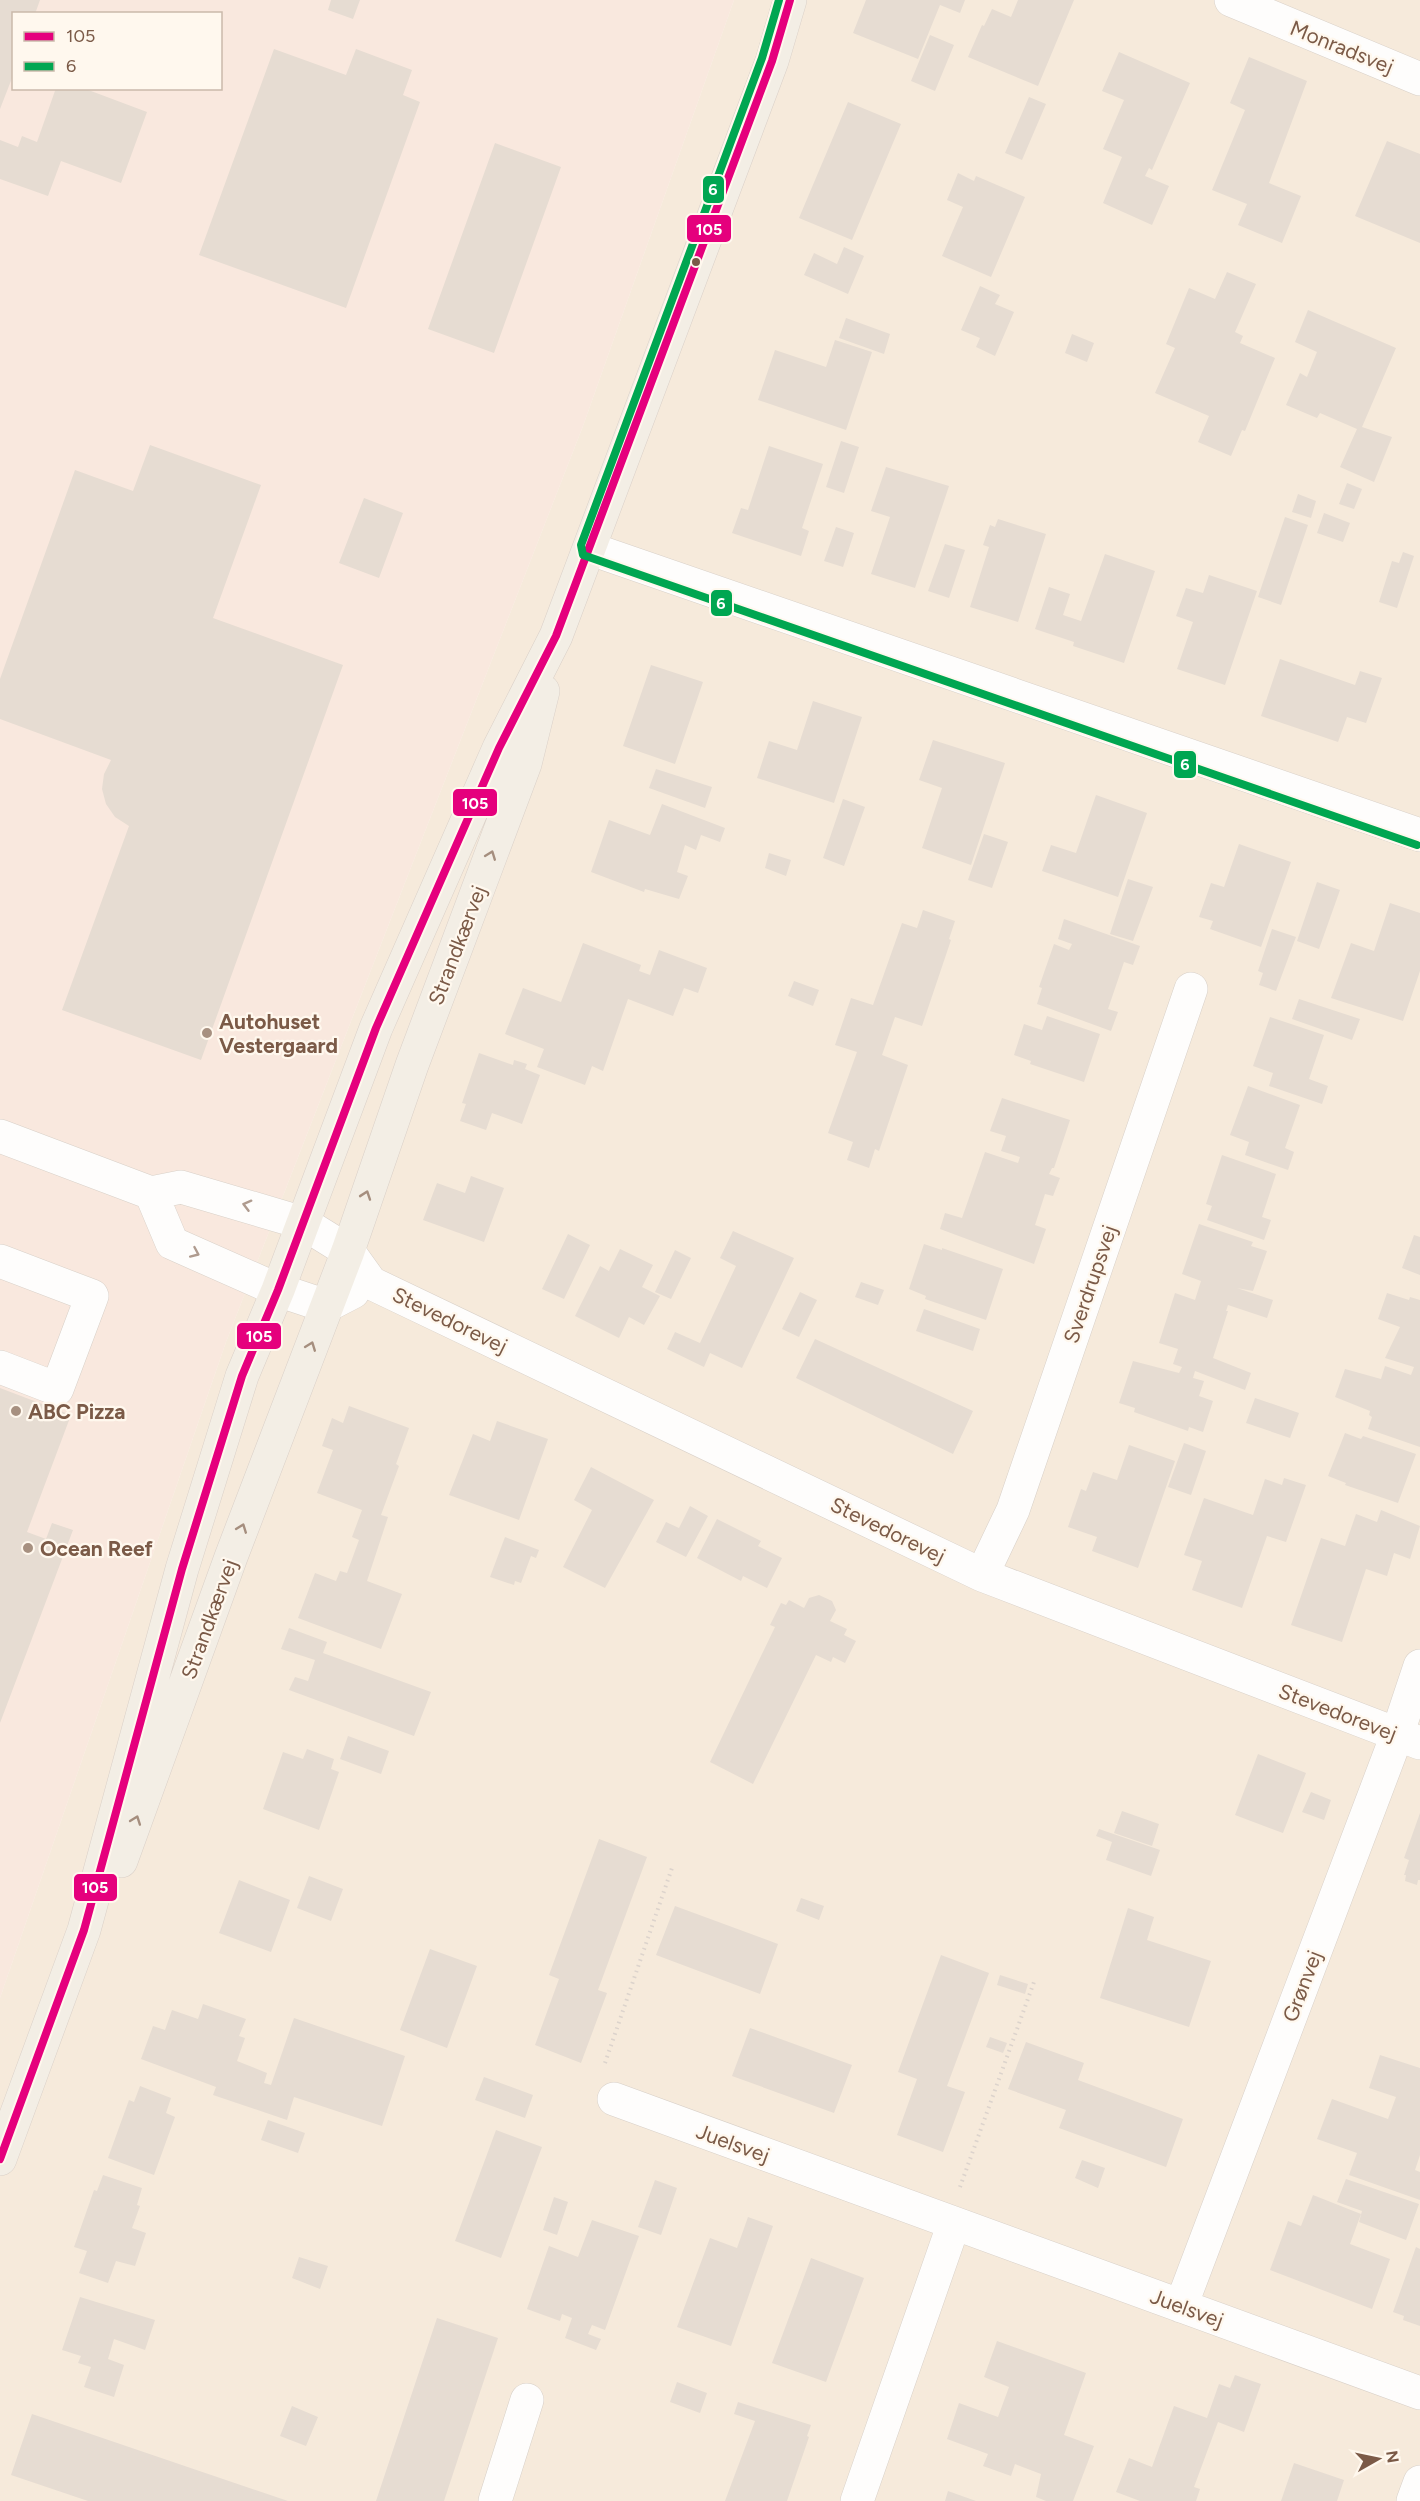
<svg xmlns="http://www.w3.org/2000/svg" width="1420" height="2501" font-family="Figtree,sans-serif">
  <rect width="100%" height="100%" fill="#f9f4eb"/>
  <path fill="#f6eadb" d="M734,0H1420V2501H0V1998L226,1342L583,426Z"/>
  <path fill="#f9e8de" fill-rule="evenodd" d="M0,0H734L583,426L226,1342L0,1998ZM14,14H220V88H14Z"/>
  <path fill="#e6dcd2" d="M0,0H40L35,14H14V73L0,109Z
    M331,0H360L353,19L328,10Z
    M866,0H965L960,13L940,5L918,59L853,33Z
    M1018,0H1074L1038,86L968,57L982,25L984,26L992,9L1011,17Z
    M930,35L954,45L935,91L911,81Z
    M274,49L346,75L356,49L412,70L403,95L420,102L346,308L199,255Z
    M1119,52L1190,83L1152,170L1149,168L1145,176L1169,186L1152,225L1103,203L1122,157L1103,149L1124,100L1102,91Z
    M1249,57L1307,81L1269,183L1301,196L1282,243L1238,225L1247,204L1212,190L1245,110L1230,103Z
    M56,88H83L147,112L121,183L61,161L48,196L0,179V140L18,147L22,136L37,142Z
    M1029,97L1046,104L1022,160L1005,153Z
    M848,102L901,124L852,240L799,218Z
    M1387,141L1420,154V243L1355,216Z
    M495,143L561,167L494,353L428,329Z
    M958,173L974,181L976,176L1025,197L991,277L942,256L963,207L947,200Z
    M844,247L864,256L848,294L804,275L814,253L837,264Z
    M1227,272L1256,284L1235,332L1243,336L1240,343L1275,358L1245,431L1242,430L1231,456L1198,442L1209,416L1155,393L1175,348L1166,344L1189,288L1215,299Z
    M980,286L1000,295L995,304L1014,312L995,356L976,347L980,338L961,330Z
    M1308,310L1396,348L1362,427L1392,437L1374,482L1340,467L1357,429L1320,413L1317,418L1286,405L1300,373L1307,377L1317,352L1295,342Z
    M846,318L890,334L884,354L839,338Z
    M1072,334L1094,343L1087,362L1065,353Z
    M835,340L872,352L846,430L758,400L775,350L826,367Z
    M841,441L859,447L844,493L826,487Z
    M150,445L261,485L213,618L343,665L201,1060L62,1010L129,826L115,817L106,804L102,789L104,774L111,760L0,719V679L75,470L133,491Z
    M769,446L823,464L802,528L809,531L801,556L732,533L741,508L748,510Z
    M886,467L949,486L915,588L871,574L890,517L871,511Z
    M1347,483L1362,489L1354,509L1339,504Z
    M1298,494L1316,501L1311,518L1292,512Z
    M364,498L403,513L379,578L339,563Z
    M1324,513L1350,523L1343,542L1317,533Z
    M1285,517L1308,525L1281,605L1258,597Z
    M998,519L1046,534L1018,622L970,607L989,547L983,545L990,525L995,527Z
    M836,527L854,533L843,567L824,561Z
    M945,544L965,550L949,598L928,591Z
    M1403,552L1414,556L1397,608L1379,602L1392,561L1399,563Z
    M1105,554L1155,571L1124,663L1073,646L1074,642L1035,629L1049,587L1070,594L1063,615L1081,621Z
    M1209,575L1257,591L1225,685L1177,669L1193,622L1176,616L1186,588L1203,593Z
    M1280,659L1355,685L1360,671L1382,678L1366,723L1347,717L1338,742L1261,716Z
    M651,665L703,682L675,764L623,746Z
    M813,701L862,717L834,803L757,778L769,741L797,750Z
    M933,740L1005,763L971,865L922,848L942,788L919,780Z
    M656,769L712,787L705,808L649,788Z
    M1096,795L1147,813L1118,897L1042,871L1051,845L1076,853Z
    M843,799L865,807L844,866L823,858Z
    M662,804L725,828L720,842L701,835L696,850L685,845L677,872L688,876L679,899L645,889L644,892L591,872L609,820L650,835Z
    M984,834L1008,842L992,888L968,880Z
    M1239,844L1291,862L1261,947L1210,929L1213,921L1199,917L1211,883L1224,887Z
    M769,853L791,860L786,876L765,868Z
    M1128,879L1153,887L1133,941L1110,934Z
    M1317,882L1340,890L1319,949L1297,941Z
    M1390,903L1420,913V971L1403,1021L1331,998L1351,943L1374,951Z
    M923,910L955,921L949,939L951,940L922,1026L895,1017L882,1055L908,1065L879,1151L875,1149L869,1168L847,1160L853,1142L828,1133L857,1052L835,1045L851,998L873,1005L902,923L917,928Z
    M1064,919L1140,946L1133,965L1124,962L1108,1009L1118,1012L1111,1031L1037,1004L1042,988L1039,987L1054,944L1069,950L1072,944L1058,939Z
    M1272,929L1296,937L1276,991L1259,985L1263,973L1258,971Z
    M583,943L641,965L639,971L650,975L659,950L707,968L698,993L684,988L673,1016L628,999L603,1071L592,1066L585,1085L537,1067L544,1049L505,1034L523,988L561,1002Z
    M794,981L819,990L813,1006L788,996Z
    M1299,999L1360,1019L1352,1040L1292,1019Z
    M1047,1016L1100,1034L1084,1082L1030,1064L1031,1061L1014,1055L1024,1024L1042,1030Z
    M1270,1017L1324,1035L1309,1079L1328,1086L1322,1104L1269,1086L1273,1073L1253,1066Z
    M479,1053L513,1065L514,1060L527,1064L525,1069L540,1075L522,1124L492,1113L486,1130L460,1121L466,1104L462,1103Z
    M1248,1086L1300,1105L1285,1148L1294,1152L1288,1170L1245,1155L1249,1142L1230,1135Z
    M1002,1098L1070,1120L1054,1168H1052L1049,1174L1060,1178L1053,1196L1045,1194L1035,1225L1046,1229L1034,1264L940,1229L945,1213L962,1218L985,1152L1018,1163L1020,1157L1001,1151L1006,1136L990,1131Z
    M1222,1155L1276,1174L1262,1217L1271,1220L1264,1240L1207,1220L1212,1206L1206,1204Z
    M471,1176L504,1188L484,1242L423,1220L437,1183L465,1193Z
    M1199,1224L1253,1242L1251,1246L1267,1251L1253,1291L1237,1288L1273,1300L1267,1318L1228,1305L1226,1311H1228L1213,1358L1251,1373L1245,1390L1195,1371L1193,1378L1204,1381L1199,1396L1213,1401L1203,1432L1189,1427L1188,1431L1134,1412L1135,1408L1119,1403L1133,1361L1179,1373L1182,1367L1173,1364L1178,1349L1159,1343L1175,1293L1195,1300L1201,1281L1182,1274Z
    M733,1231L794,1258L742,1368L710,1353L704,1367L667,1349L675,1332L700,1343L736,1266L720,1258Z
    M568,1234L590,1245L564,1299L542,1289Z
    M1414,1235L1420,1237V1275L1402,1268Z
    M924,1244L942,1250V1248L1003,1269L986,1320L925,1299L926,1296L909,1289Z
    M620,1249L653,1265L642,1287L660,1296L644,1325L629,1317L619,1338L575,1316L600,1266L609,1271Z
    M675,1250L691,1258L671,1299L655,1292Z
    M861,1282L884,1290L878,1305L855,1297Z
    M800,1292L817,1300L799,1337L782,1329Z
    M1387,1293L1409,1300L1410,1297L1420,1300V1447L1368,1429L1372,1417L1369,1415L1370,1411L1335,1397L1345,1369L1381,1379L1385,1366L1411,1375L1414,1367L1385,1358L1400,1327L1378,1319Z
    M924,1309L980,1329L973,1351L916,1331Z
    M815,1339L973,1411L953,1454L796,1378Z
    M0,1388L71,1415L27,1532L46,1539L52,1523L73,1530L0,1723Z
    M1255,1398L1299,1413L1290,1438L1246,1423Z
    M349,1406L409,1428L396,1464L399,1466L381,1515L388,1517L367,1581L402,1594L381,1649L298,1618L315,1573L336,1581L340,1571L347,1573L359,1540L352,1537L362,1510L317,1493L333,1450L322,1446L332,1418L343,1423Z
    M497,1421L548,1439L519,1520L449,1495L473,1434L490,1441Z
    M1345,1433L1361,1439L1363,1436L1416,1454L1398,1503L1345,1485L1346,1483L1328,1476Z
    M1184,1443L1206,1451L1191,1495L1168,1487Z
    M1129,1445L1175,1461L1138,1568L1092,1551L1097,1537L1068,1527L1081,1489L1086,1491L1093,1472L1117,1480Z
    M591,1467L654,1500L605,1588L563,1567L592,1510L574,1500Z
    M1284,1478L1306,1485L1286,1542L1267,1536L1242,1608L1192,1590L1202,1561L1184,1555L1204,1498L1253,1515L1265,1479L1282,1485Z
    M690,1506L708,1516L686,1557L656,1542L666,1522L679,1528Z
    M1381,1510L1420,1526L1410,1559L1394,1553L1387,1576L1366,1569L1342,1642L1291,1625L1321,1538L1345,1546L1356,1514L1377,1522Z
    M717,1519L761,1541L758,1546L782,1558L767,1588L743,1576L741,1581L697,1558Z
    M505,1537L539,1550L536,1558L531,1556L521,1583L515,1581L514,1585L490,1577Z
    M819,1595L832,1601L836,1610L830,1621L847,1629L844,1635L856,1641L845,1663L833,1657L831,1662L816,1655L753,1784L710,1762L775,1627L770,1625L781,1603L786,1605L789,1600L804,1608L809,1598Z
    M289,1628L327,1642L323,1653L431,1692L414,1736L289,1690L295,1677L308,1681L315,1660L281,1649Z
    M348,1736L389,1751L381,1774L340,1759Z
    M307,1749L334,1759L331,1769L339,1772L319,1830L263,1809L283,1752L303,1759Z
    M1258,1754L1306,1773L1283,1833L1235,1815Z
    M1311,1792L1331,1800L1324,1820L1302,1812Z
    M1122,1811L1159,1824L1152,1846L1114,1833Z
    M1420,1813V1880H1418L1417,1885L1405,1881L1406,1875H1404L1409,1860L1404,1858Z
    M1099,1829L1160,1850L1151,1876L1106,1860L1112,1842L1096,1836Z
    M599,1839L647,1857L598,1990L607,1993L581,2063L535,2045L559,1979L549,1975Z
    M309,1876L343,1889L331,1921L297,1908Z
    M239,1880L290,1900L271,1952L219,1933Z
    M801,1898L824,1906L819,1920L796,1911Z
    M675,1906L778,1944L760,1994L656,1955Z
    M1128,1908L1154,1917L1147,1940L1211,1961L1189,2027L1100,1998Z
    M430,1949L477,1966L447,2048L400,2030Z
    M941,1955L989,1973L947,2086L965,2092L943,2152L897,2135L917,2079L898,2072Z
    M1000,1975L1028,1984L1025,1994L997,1985Z
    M203,2004L246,2019L239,2036L245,2038L237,2061L267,2073L264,2083L271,2085L294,2018L405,2056L382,2126L294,2097L287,2120L213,2095L216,2087L141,2059L153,2026L165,2030L172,2010L198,2019Z
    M750,2028L852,2065L834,2113L732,2076Z
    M990,2037L1007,2043L1003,2053L986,2047Z
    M1026,2042L1084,2063L1078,2080L1183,2119L1166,2167L1059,2128L1066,2110L1008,2089Z
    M1380,2055L1420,2068V2155L1415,2170L1420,2172V2200L1349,2175L1357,2153L1317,2139L1332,2099L1388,2119L1396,2097L1369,2088Z
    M484,2077L533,2095L525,2118L475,2100Z
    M140,2086L171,2098L166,2113L175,2117L154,2175L108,2158L129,2100L134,2102Z
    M268,2120L305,2133L298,2153L261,2140Z
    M496,2130L542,2147L501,2258L455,2241Z
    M1082,2160L1105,2168L1098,2188L1075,2178Z
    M103,2175L142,2188L137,2205L140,2206L132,2228L146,2233L135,2266L116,2261L108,2283L79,2273L87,2251L74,2247L94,2190L97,2191Z
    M1346,2179L1419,2204L1406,2240L1359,2222L1362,2211L1337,2202Z
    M655,2180L677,2188L661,2235L638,2227Z
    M1313,2195L1361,2214L1350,2244L1390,2259L1372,2309L1270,2270L1288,2221L1301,2226Z
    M554,2197L568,2202L557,2235L543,2230Z
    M748,2217L773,2226L731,2346L677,2327L710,2238L737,2248Z
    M592,2220L639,2236L605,2330L592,2325L588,2334L601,2339L596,2350L565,2338L572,2318L562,2314L560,2321L527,2309L549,2246L578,2257Z
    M1416,2247L1420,2249V2326L1403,2320L1404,2316L1393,2312Z
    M299,2257L328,2266L320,2289L292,2278Z
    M811,2258L864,2278L826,2382L772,2363Z
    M80,2297L155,2320L145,2350L114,2339L108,2359L124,2365L114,2397L84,2387L91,2367L78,2363L81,2356L62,2350Z
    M437,2318L498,2338L444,2501H376Z
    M997,2341L1086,2373L1064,2435L1094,2446L1073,2501H1046L1036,2497L1041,2474L1015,2464L1011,2476L983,2466L988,2454L947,2439L959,2403L998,2417L1009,2387L984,2377Z
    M1235,2375L1261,2384L1244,2432L1218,2422L1194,2487L1200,2489L1196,2501H1140L1116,2492L1129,2458L1152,2467L1174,2406L1207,2418L1219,2384L1230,2388Z
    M677,2382L707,2393L700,2413L670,2402Z
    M738,2402L811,2425L807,2436L809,2437L787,2501H725L755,2421L734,2414Z
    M292,2406L318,2417L306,2446L280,2436Z
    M32,2414L288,2501H88L11,2475Z
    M1294,2463L1344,2480L1337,2501H1281Z
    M948,2491L976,2501H945Z"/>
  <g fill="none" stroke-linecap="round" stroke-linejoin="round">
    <defs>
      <path id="minor" d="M1231,0L1420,79
        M591,549L1420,835
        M0,1136L151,1193L181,1187L303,1223L348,1251L371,1283L982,1575L1420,1743
        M151,1193L172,1243L278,1290L326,1306L353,1292
        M0,1261L92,1296L57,1389L0,1367
        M982,1575L1013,1510L1191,989
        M614,2099L1420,2393
        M1181,2306L1397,1735L1420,1666
        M495,2501L527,2400
        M857,2501L954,2223
        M1413,2501L1420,2482"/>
      <path id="major" d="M121,1861L231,1557L348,1251L412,1065L525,764L543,691
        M0,2159L84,1930L182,1569L242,1376L278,1290L376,1028L499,748L556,636L772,61L790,0"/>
    </defs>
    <use href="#minor" stroke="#d8d0c8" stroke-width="34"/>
    <use href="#major" stroke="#dad0c8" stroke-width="34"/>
    <path stroke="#dcd3cc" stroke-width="4" stroke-dasharray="1.5 4.5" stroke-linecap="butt" d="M605,2063L673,1865
      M960,2187L1034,1982"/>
    <use href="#minor" stroke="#fefdfc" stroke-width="33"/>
    <use href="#major" stroke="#f3eee5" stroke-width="33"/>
    <defs>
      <path id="bus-1" d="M0,2159L84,1930L182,1569L242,1376L278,1290L376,1028L499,748L556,636L772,61L790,0"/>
      <path id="bus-2" d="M779,0L762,58L581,545L583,555L1417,845"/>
    </defs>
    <use href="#bus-1" stroke="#fff8ee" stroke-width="12"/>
    <use href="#bus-2" stroke="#fff8ee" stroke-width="12"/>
    <use href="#bus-1" stroke="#e5007d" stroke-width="8"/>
    <use href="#bus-2" stroke="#00a651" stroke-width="8"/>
  </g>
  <defs><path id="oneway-chevron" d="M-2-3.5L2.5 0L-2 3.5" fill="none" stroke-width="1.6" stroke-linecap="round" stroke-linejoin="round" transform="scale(1.5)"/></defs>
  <g stroke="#a58e7e">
    <use href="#oneway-chevron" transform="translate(491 855) rotate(-69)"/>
    <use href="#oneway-chevron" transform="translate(366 1195) rotate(-71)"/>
    <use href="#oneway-chevron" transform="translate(311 1346) rotate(-69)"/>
    <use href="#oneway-chevron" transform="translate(242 1528) rotate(-69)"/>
    <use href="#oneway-chevron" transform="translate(136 1820) rotate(-70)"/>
  </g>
  <g stroke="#af9b8f">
    <use href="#oneway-chevron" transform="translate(247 1205) rotate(-165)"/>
    <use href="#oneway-chevron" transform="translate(195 1253) rotate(24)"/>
  </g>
  <circle fill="#7b5a47" stroke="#fff8ee" stroke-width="2" cx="696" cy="262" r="5"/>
  <g fill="#a79080" stroke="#fff8ee" stroke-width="2">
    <circle cx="207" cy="1033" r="6"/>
    <circle cx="16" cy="1411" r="6"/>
    <circle cx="28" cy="1548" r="6"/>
  </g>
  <g text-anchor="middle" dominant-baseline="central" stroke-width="4.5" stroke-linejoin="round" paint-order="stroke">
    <g font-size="21" fill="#7b5a47" stroke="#fff8ee">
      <text transform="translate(1342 47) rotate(22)">Monradsvej</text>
      <text transform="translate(457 945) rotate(-69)">Strandkærvej</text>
      <text transform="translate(1090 1284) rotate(-71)">Sverdrupsvej</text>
      <text transform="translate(450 1320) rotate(26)">Stevedorevej</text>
      <text transform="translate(888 1530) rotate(26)">Stevedorevej</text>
      <text transform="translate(209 1619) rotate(-70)">Strandkærvej</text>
      <text transform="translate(1338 1712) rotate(21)">Stevedorevej</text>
      <text transform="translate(1302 1986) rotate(-69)">Grønvej</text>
      <text transform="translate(733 2143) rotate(20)">Juelsvej</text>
      <text transform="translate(1187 2308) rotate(20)">Juelsvej</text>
    </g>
    <g font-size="21" font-weight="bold" fill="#7b5a47" stroke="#fff8ee" text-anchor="start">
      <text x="219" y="1021">Autohuset<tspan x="219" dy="24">Vestergaard</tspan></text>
      <text x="28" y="1411">ABC Pizza</text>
      <text x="40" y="1548">Ocean Reef</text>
    </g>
  </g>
  <g stroke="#fff8ee" stroke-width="2">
    <rect x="702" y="175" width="23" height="29" rx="6" fill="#00a651"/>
    <rect x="686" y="214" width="46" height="29" rx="6" fill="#e5007d"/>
    <rect x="710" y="589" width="23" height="28" rx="6" fill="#00a651"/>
    <rect x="1173" y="750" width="24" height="29" rx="6" fill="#00a651"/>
    <rect x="452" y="788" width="46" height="29" rx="6" fill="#e5007d"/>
    <rect x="236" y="1322" width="46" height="28" rx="6" fill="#e5007d"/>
    <rect x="73" y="1873" width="45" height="29" rx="6" fill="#e5007d"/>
  </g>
  <g font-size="16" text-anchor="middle" font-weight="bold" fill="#fff">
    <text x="713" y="195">6</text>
    <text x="709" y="235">105</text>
    <text x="721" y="609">6</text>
    <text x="1185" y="770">6</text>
    <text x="475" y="809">105</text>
    <text x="259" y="1342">105</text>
    <text x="95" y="1893">105</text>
  </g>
  <rect x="12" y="12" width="210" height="78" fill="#fff8ee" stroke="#cab9ab" stroke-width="1.5"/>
  <rect x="24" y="32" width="30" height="9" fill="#e5007d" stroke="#cab9ab" stroke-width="1.5"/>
  <text x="66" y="42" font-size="18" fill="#7b5a47">105</text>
  <rect x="24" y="62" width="30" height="9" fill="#00a651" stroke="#cab9ab" stroke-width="1.5"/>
  <text x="66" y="72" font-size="18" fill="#7b5a47">6</text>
  <g transform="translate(1378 2459) rotate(81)" stroke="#fff8ee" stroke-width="4.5" paint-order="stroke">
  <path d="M0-4.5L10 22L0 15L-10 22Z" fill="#7b5a47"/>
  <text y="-9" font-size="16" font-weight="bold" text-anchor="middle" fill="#7b5a47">N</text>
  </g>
</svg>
